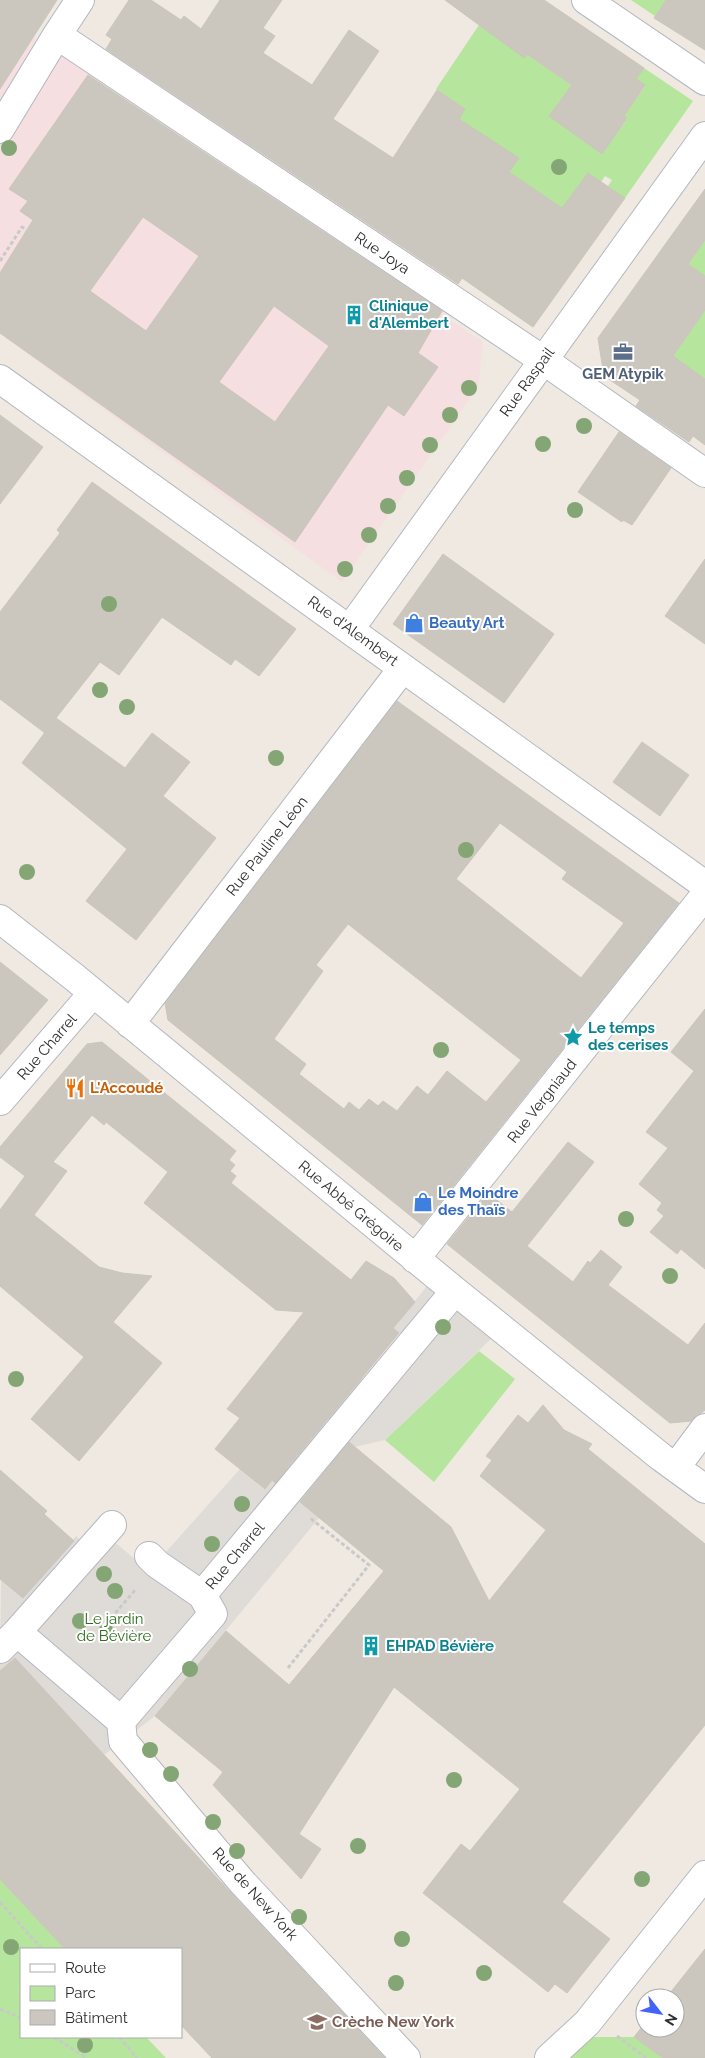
<svg xmlns="http://www.w3.org/2000/svg" width="705" height="2058" font-family="Raleway,sans-serif">
  <rect width="100%" height="100%" fill="#efe9e1"/>
  <path fill="#f5dfe0" d="M0,0H57L33,37L483,342L478,387L342,582L0,334Z"/>
  <path fill="#b6e59e" d="M631,0H666L655,16Z
    M481,22L524,57L527,54L572,85L557,105L602,153L627,119L624,116L645,86L636,79L644,68L693,101L625,198L608,186L612,180L605,176L601,182L588,173L562,208L509,172L442,142L465,109L436,89Z
    M705,240V276L688,264Z
    M705,310V379L673,356Z
    M479,1351L515,1379L434,1482L385,1440Z
    M0,1879L65,1949H21V2037H146L166,2058H0Z
    M585,2037H634L663,2058H566Z"/>
  <path fill="#dfdcd8" d="M427,1286L491,1339L385,1440L354,1447L305,1506L319,1518L155,1716L104,1755L15,1658L0,1671L1,1580L23,1597L76,1536L97,1553L110,1538L149,1571L240,1469L264,1489L284,1465L293,1471L333,1421L325,1415L356,1375L366,1382L403,1336L393,1328Z"/>
  <path fill="#cbc7bf" stroke="#cbc5ba" fill-rule="evenodd" d="M0,0H57L0,89Z
    M129,0H151L181,20L184,16L201,29L220,0H282L263,28L275,36L263,53L312,85L349,30L379,51L333,119L393,158L437,90L465,109L459,119L519,158L509,172L562,208L588,173L625,198L533,327L462,278L458,284L106,49L112,39L106,35Z
    M445,0H544L644,68L636,79L645,85L624,116L627,118L602,154L549,116L572,85L527,54L524,58Z
    M666,0H705V50L654,18Z
    M88,75L442,311L418,353L438,367L404,416L388,405L295,542L0,333V273L33,220L20,211L28,201L9,189ZM143,217L199,256L146,331L90,291ZM274,306L329,346L275,422L219,382Z
    M705,189V240L688,264L705,276V310L673,356L705,379V445L693,436L689,442L636,406L640,400L604,376L598,338Z
    M0,415L43,447L0,504Z
    M619,432L671,468L632,525L623,520L622,522L578,492Z
    M92,482L296,629L259,676L235,659L231,665L162,617L119,675L100,662L56,718L125,768L152,733L190,762L163,796L216,838L136,940L86,901L127,849L22,763L46,731L45,733L0,699V612L60,533L57,530Z
    M443,554L554,634L504,703L393,624Z
    M705,559V644L665,616Z
    M397,701L679,903L422,1225L168,1020L165,1003ZM500,823L567,872L562,879L624,923L581,978L456,879ZM348,924L521,1060L486,1102L447,1071L428,1095L417,1086L397,1111L383,1101L378,1106L369,1099L359,1110L349,1102L344,1109L299,1074L306,1064L274,1039L323,971L316,965Z
    M642,742L689,775L660,816L613,782Z
    M0,962L48,1000L0,1055Z
    M705,1009V1269L681,1249L677,1254L650,1232L664,1216L657,1210L662,1203L639,1184L668,1148L646,1132L694,1071L671,1052Z
    M102,1042L236,1151L229,1160L235,1165L230,1171L236,1176L231,1183L351,1280L366,1261L394,1278L415,1302L393,1328L399,1333L275,1483L272,1480L265,1489L215,1449L240,1418L227,1409L304,1312L276,1310L144,1203L168,1172L106,1122L104,1125L92,1115L53,1162L67,1171L34,1215L99,1267L122,1273L152,1276L113,1322L162,1363L79,1461L31,1419L84,1357L0,1286V1210L25,1176L0,1157V1147L87,1044Z
    M568,1142L594,1162L527,1246L573,1282L588,1261L590,1263L601,1250L622,1267L608,1285L688,1345L705,1323V1410L691,1421L670,1423L447,1244L488,1193L512,1212Z
    M543,1405L564,1430L592,1444L588,1449L705,1544V1725L562,1902L610,1939L567,1993L555,1984L548,1992L423,1893L461,1844L470,1851L520,1789L394,1687L299,1834L321,1849L301,1879L213,1785L223,1772L155,1716L226,1631L289,1685L384,1571L300,1502L349,1442L451,1527L489,1601L546,1530L480,1476L492,1460L486,1456L518,1415L528,1423Z
    M0,1470L47,1511L44,1514L74,1541L23,1598L0,1579Z
    M15,1658L231,1893L385,2058H212L181,2025V1949H65L0,1879V1671Z
    M705,1949V2058H663L634,2037L645,2023V2028H675V1998H666Z"/>
  <g fill="none" stroke-linecap="round" stroke-linejoin="round">
    <defs>
      <path id="minor" d="M586,0L705,81
        M57,35L543,360L705,473
        M0,129L57,35L80,0
        M0,379L705,885
        M350,629L705,136
        M0,919L74,977L455,1291L661,1457L705,1489
        M130,1024L403,668
        M0,1101L93,993
        M415,1259L705,895
        M676,1467L705,1428
        M149,1556L157,1564L202,1595
        M17,1632L112,1525
        M0,1649L17,1632L121,1721L213,1614L202,1595L455,1291
        M121,1721L123,1741L242,1882L406,2058
        M549,2058L587,2023L705,1875"/>
    </defs>
    <use href="#minor" stroke="#b4b7c1" stroke-width="30"/>
    <path stroke="#c9c9c9" stroke-width="3" stroke-dasharray="4 2.5" stroke-linecap="butt" d="M0,261L22,227L32,233
      M111,1618L136,1589
      M288,1668L369,1565L310,1518
      M0,1902L42,1949
      M0,2009L21,2018
      M617,2036L646,2058
      M54,2037L87,2058
      M119,2037L137,2058"/>
    <use href="#minor" stroke="#fff" stroke-width="28"/>
  </g>
  <g fill="#84a574">
    <circle cx="9" cy="148" r="8"/>
    <circle cx="559" cy="167" r="8"/>
    <circle cx="469" cy="388" r="8"/>
    <circle cx="450" cy="415" r="8"/>
    <circle cx="584" cy="426" r="8"/>
    <circle cx="543" cy="444" r="8"/>
    <circle cx="430" cy="445" r="8"/>
    <circle cx="407" cy="478" r="8"/>
    <circle cx="388" cy="506" r="8"/>
    <circle cx="575" cy="510" r="8"/>
    <circle cx="369" cy="535" r="8"/>
    <circle cx="345" cy="569" r="8"/>
    <circle cx="109" cy="604" r="8"/>
    <circle cx="100" cy="690" r="8"/>
    <circle cx="127" cy="707" r="8"/>
    <circle cx="276" cy="758" r="8"/>
    <circle cx="466" cy="850" r="8"/>
    <circle cx="27" cy="872" r="8"/>
    <circle cx="441" cy="1050" r="8"/>
    <circle cx="626" cy="1219" r="8"/>
    <circle cx="670" cy="1276" r="8"/>
    <circle cx="443" cy="1327" r="8"/>
    <circle cx="16" cy="1379" r="8"/>
    <circle cx="242" cy="1504" r="8"/>
    <circle cx="212" cy="1544" r="8"/>
    <circle cx="104" cy="1574" r="8"/>
    <circle cx="115" cy="1591" r="8"/>
    <circle cx="80" cy="1621" r="8"/>
    <circle cx="106" cy="1632" r="8"/>
    <circle cx="190" cy="1669" r="8"/>
    <circle cx="150" cy="1750" r="8"/>
    <circle cx="171" cy="1774" r="8"/>
    <circle cx="454" cy="1780" r="8"/>
    <circle cx="213" cy="1822" r="8"/>
    <circle cx="358" cy="1846" r="8"/>
    <circle cx="237" cy="1851" r="8"/>
    <circle cx="642" cy="1879" r="8"/>
    <circle cx="299" cy="1917" r="8"/>
    <circle cx="402" cy="1939" r="8"/>
    <circle cx="11" cy="1947" r="8"/>
    <circle cx="484" cy="1973" r="8"/>
    <circle cx="396" cy="1983" r="8"/>
    <circle cx="85" cy="2045" r="8"/>
  </g>
  <defs>
    <symbol id="building-bare" viewBox="-9 -9 18 18"><path d="M-4-6H4V6H1V3H-1V6H-4ZM-2.5-4.3h1.7v1.8h-1.7ZM.8-4.3h1.7v1.8H.8ZM-2.5-1h1.7V.8h-1.7ZM.8-1h1.7V.8H.8Z" fill="#0f9aa8" stroke="#fff" stroke-width="2.5" paint-order="stroke"/></symbol>
    <symbol id="office-bare" viewBox="-9 -9 18 18"><path d="M-6-3h4V-5.5h4V-3h4V5H-6ZM-1-4.5V-3h2v-1.5ZM-6 0V1H6V0Z" fill="#5c6f8a" stroke="#fff" stroke-width="2.5" paint-order="stroke"/></symbol>
    <symbol id="shop-bare" viewBox="-9 -9 18 18"><path d="M-5-2.5h2.3a2.7 3.5 0 0 1 5.4 0H5L5.5 6h-11ZM-1.5-2.5h3a1.5 2.3 0 0 0-3 0Z" fill="#3f7fe0" stroke="#fff" stroke-width="2.5" paint-order="stroke"/></symbol>
    <symbol id="sight-bare" viewBox="-9 -9 18 18"><path d="M0-6L1.8-2.2L6-1.7L2.9 1.2L3.7 5.4L0 3.3L-3.7 5.4L-2.9 1.2L-6-1.7L-1.8-2.2Z" fill="#0f9aa8" stroke="#fff" stroke-width="2.5" paint-order="stroke"/></symbol>
    <symbol id="restaurant-bare" viewBox="-9 -9 18 18"><path d="M-5-6h1v4h1v-4h1v4h1v-4h1v5L-1.5 .5V6h-2V.5L-5-1ZM5-6V6H3V1.5H1.5Q1.5-4 5-6Z" fill="#e8710a" stroke="#fff" stroke-width="2.5" paint-order="stroke"/></symbol>
    <symbol id="school-bare" viewBox="-9 -9 18 18"><path d="M0-5L7-2L0 1L-7-2ZM-4 1L0 2.5L4 1V4Q0 6-4 4Z" fill="#8d6e63" stroke="#fff" stroke-width="2.5" paint-order="stroke"/></symbol>
  </defs>
  <g fill-rule="evenodd">
    <use href="#building-bare" x="340" y="301" width="28" height="28"/>
    <use href="#office-bare" x="609" y="338" width="28" height="28"/>
    <use href="#shop-bare" x="400" y="609" width="28" height="28"/>
    <use href="#sight-bare" x="559" y="1023" width="28" height="28"/>
    <use href="#restaurant-bare" x="61" y="1074" width="28" height="28"/>
    <use href="#shop-bare" x="409" y="1188" width="28" height="28"/>
    <use href="#building-bare" x="357" y="1632" width="28" height="28"/>
    <use href="#school-bare" x="303" y="2008" width="28" height="28"/>
  </g>
  <g text-anchor="middle" dominant-baseline="central" stroke-width="4" stroke-linejoin="round" paint-order="stroke">
    <g font-size="15" fill="#2e2e2e" stroke="#fff">
      <text transform="translate(382 253) rotate(34)">Rue Joya</text>
      <text transform="translate(527 382) rotate(-54)">Rue Raspail</text>
      <text transform="translate(353 631) rotate(36)">Rue d'Alembert</text>
      <text transform="translate(267 846) rotate(-52)">Rue Pauline Léon</text>
      <text transform="translate(47 1047) rotate(-49)">Rue Charrel</text>
      <text transform="translate(542 1101) rotate(-52)">Rue Vergniaud</text>
      <text transform="translate(351 1206) rotate(40)">Rue Abbé Grégoire</text>
      <text transform="translate(235 1556) rotate(-50)">Rue Charrel</text>
      <text transform="translate(255 1894) rotate(48)">Rue de New York</text>
    </g>
    <g font-size="15" font-weight="bold" fill="#0d838f" stroke="#fff" text-anchor="start">
      <text x="369" y="306">Clinique<tspan x="369" dy="17">d'Alembert</tspan></text>
      <text x="588" y="1028">Le temps<tspan x="588" dy="17">des cerises</tspan></text>
      <text x="386" y="1646">EHPAD Bévière</text>
    </g>
    <g font-size="15" font-weight="bold" fill="#4e5e75" stroke="#fff">
      <text x="623" y="374">GEM Atypik</text>
    </g>
    <g font-size="15" font-weight="bold" fill="#366cbe" stroke="#fff" text-anchor="start">
      <text x="429" y="623">Beauty Art</text>
      <text x="438" y="1193">Le Moindre<tspan x="438" dy="17">des Thaïs</tspan></text>
    </g>
    <g font-size="15" font-weight="bold" fill="#c56008" stroke="#fff" text-anchor="start">
      <text x="90" y="1088">L'Accoudé</text>
    </g>
    <g font-size="15" fill="#2c6e1b" stroke="#fff">
      <text x="114" y="1619">Le jardin<tspan x="114" dy="17">de Bévière</tspan></text>
    </g>
    <g font-size="15" font-weight="bold" fill="#785e54" stroke="#fff" text-anchor="start">
      <text x="332" y="2022">Crèche New York</text>
    </g>
  </g>
  <rect x="20" y="1948" width="162" height="90" fill="#ffffff" stroke="#ababab"/>
  <rect x="30" y="1964" width="25" height="8" fill="#ffffff" stroke="#ababab"/>
  <text x="65" y="1973" font-size="15" fill="#2e2e2e">Route</text>
  <rect x="30" y="1986" width="25" height="15" fill="#b6e59e" stroke="#ababab"/>
  <text x="65" y="1998" font-size="15" fill="#2e2e2e">Parc</text>
  <rect x="30" y="2010" width="25" height="15" fill="#cbc7bf" stroke="#ababab"/>
  <text x="65" y="2023" font-size="15" fill="#2e2e2e">Bâtiment</text>
  <g transform="translate(660 2013) rotate(121)"><circle r="24" fill="#ffffff" stroke="#ababab"/>
  <path d="M0-4L9 19L0 12L-9 19Z" fill="#4264fb"/>
  <text y="-8" font-size="14" font-weight="bold" text-anchor="middle" fill="#2e2e2e">N</text>
  </g>
</svg>
